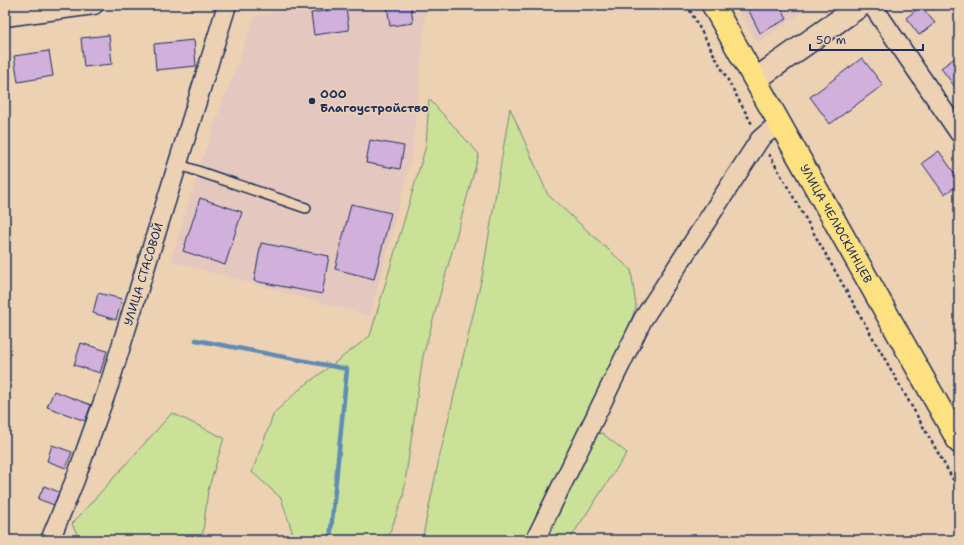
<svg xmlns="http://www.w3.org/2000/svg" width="964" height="545" font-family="'Shantell Sans',sans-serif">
  <rect width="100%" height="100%" fill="#ecd1b3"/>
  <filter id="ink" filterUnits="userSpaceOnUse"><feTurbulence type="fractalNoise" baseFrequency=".025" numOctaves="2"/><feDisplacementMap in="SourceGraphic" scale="8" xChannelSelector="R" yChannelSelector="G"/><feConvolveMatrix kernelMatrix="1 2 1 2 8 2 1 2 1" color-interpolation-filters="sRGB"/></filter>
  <g filter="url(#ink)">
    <path fill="#e4c7bf" d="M318,5H426L412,154L370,316L171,261L203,156L255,16Z
      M736,5H811L758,43Z"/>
    <path fill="#cae197" stroke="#72887a" d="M429,99L479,154L423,356L403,497L387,540H295L281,498L252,472L274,413L300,389L370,336L426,146Z
      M510,108L548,195L631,270L636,307L586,435L602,433L627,453L569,540H551L544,525V505L523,540H422L439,459L482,277Z
      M172,413L224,438L208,490L202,540H80L72,524Z"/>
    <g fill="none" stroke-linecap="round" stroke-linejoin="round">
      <path stroke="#608bb4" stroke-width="4.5" d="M196,340L347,369L330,540"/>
    </g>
    <path fill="#d1b0db" stroke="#1b2f5e" d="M387,5H411L413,23L390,26Z
      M746,5H779L787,19L760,33Z
      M921,6L935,23L919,35L906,18Z
      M346,8L349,30L314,35L311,13Z
      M109,35L112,64L84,67L81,38Z
      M194,40L196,66L156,70L154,44Z
      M49,51L53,76L18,82L14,56Z
      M959,55V84L955,87L941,68Z
      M862,58L883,85L830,124L810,97Z
      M370,140L404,146L400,169L366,163Z
      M939,151L959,180V185L944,194L922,163Z
      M200,198L242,212L225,265L183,251Z
      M351,204L391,213L374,279L335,269Z
      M261,243L329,256L322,294L254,281Z
      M98,293L122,299L116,320L93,313Z
      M81,343L107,351L100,373L74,365Z
      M54,391L91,405L85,421L47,407Z
      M52,445L72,452L66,468L47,461Z
      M44,486L59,492L54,505L38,499Z"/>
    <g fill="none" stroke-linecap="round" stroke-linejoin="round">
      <defs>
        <path id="service" d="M177,164L306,208"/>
        <g id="minor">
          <path d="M872,5L959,133"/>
          <path d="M5,17L94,5"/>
          <path id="s1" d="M50,540L75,480L109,385L227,5"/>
          <path d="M535,540L643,319L760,139L780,122"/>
        </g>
        <path id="tertiary" d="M756,79L861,5"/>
        <g id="primary">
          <path id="s2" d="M713,5L959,442"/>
        </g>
      </defs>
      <use href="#service" stroke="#1b2f5e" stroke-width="12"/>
      <use href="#minor" stroke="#1b2f5e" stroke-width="21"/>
      <use href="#tertiary" stroke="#1b2f5e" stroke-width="25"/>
      <use href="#primary" stroke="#1b2f5e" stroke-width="25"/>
      <path stroke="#1b2f5e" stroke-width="2.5" stroke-dasharray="3 3" stroke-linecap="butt" d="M687,5L753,126
        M769,154L959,490"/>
      <use href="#service" stroke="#ecd1b3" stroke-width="9"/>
      <use href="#minor" stroke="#ecd1b3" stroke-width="18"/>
      <use href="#tertiary" stroke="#ecd1b3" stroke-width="22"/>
      <use href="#primary" stroke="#fde080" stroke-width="22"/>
    </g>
  </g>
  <circle fill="#1b2f5e" stroke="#ecd1b3" stroke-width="1.5" cx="312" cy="101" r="4"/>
  <g text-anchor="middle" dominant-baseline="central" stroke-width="3" stroke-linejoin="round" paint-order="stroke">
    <g font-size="12" font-weight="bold" fill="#1b2f5e" stroke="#ecd1b3" text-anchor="start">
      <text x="320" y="94">ООО<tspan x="320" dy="14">Благоустройство</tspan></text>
    </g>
    <g font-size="12" fill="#1b2f5e" stroke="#ecd1b3">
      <text stroke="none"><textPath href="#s2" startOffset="251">УЛИЦА ЧЕЛЮСКИНЦЕВ</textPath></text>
      <text stroke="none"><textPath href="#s1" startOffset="282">УЛИЦА СТАСОВОЙ</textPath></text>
    </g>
  </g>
  <rect width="964" height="545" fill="none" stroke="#ecd1b3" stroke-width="20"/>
  <rect x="10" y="10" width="944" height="525" fill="none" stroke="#1b2f5e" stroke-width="1.5" filter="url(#ink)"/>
  <path d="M810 44v6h113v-6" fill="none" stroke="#1b2f5e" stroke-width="2"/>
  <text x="816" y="44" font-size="12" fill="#1b2f5e" stroke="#ecd1b3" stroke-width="3" paint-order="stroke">50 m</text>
</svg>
